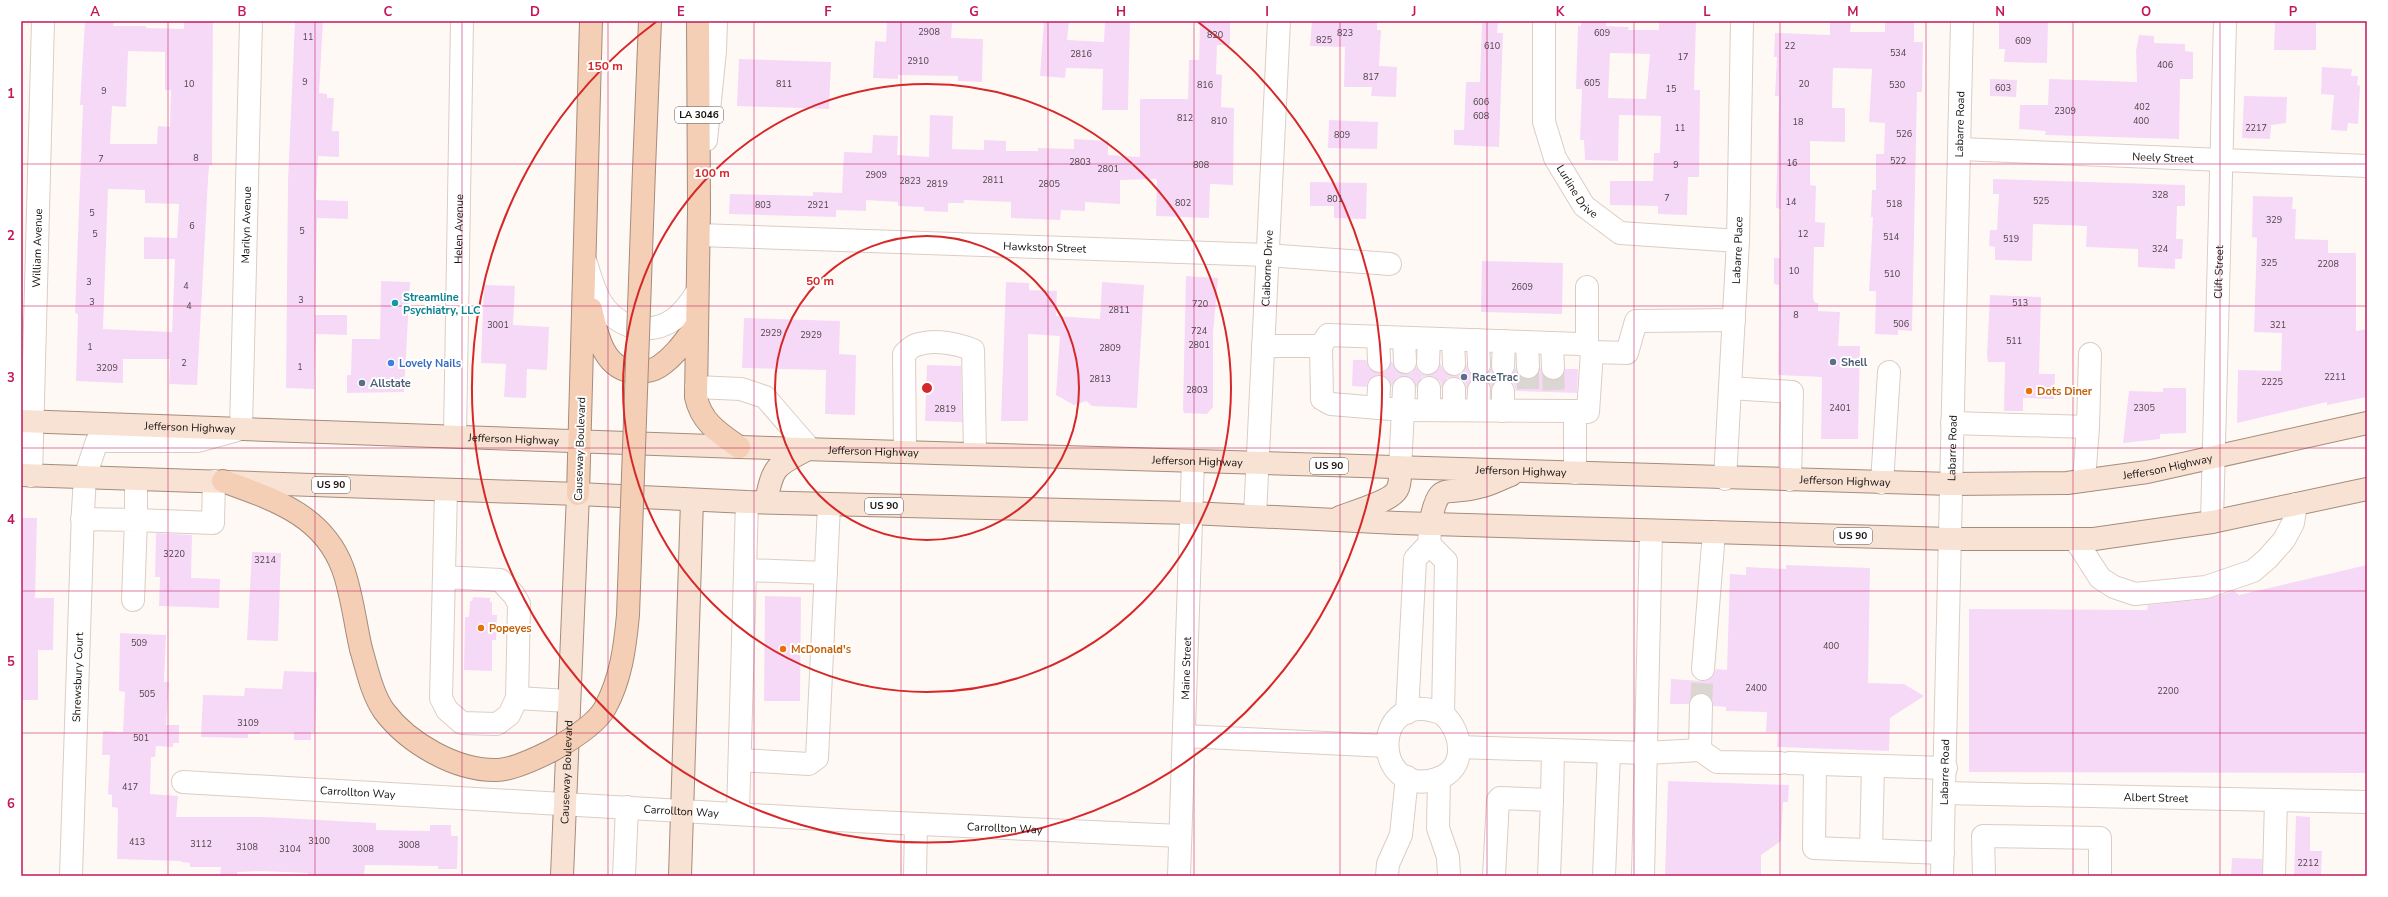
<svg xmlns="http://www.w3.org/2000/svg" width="2388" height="897" font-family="'Nunito Sans',sans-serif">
  <rect width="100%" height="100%" fill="#fff9f6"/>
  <path fill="#f6d9f7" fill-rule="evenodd" d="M85,21H114L113,26H146V28L184,29V21H213L212,165H209L208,180L197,385L169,384L170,359H123V383L76,381L78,314L75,313L83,105H80ZM128,51L165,52V90H171L170,127L158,126L157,144H110L112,106L126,107ZM108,189L145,190V203L179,204L177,238L144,237V259H175L172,332L103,329Z
    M295,21H323L319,93L327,94V98H334L332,131H339V157L318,156L316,200L348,201V219L317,218L315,315H347V335L316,334L314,389L286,388L288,181Z
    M887,21L952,23L951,38L983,39L982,82L958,81V76L898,75V79L873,78L875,41L886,42Z
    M1044,21H1069L1067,40L1104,42L1105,21H1130L1128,110H1102L1103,69L1066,68L1065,78L1040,76Z
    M1200,21H1230V45H1217L1216,74L1222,75L1221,107L1234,108L1233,185L1210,184L1209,218L1156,216L1157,179L1120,180V204L1085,202V211L1061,210L1060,220L1011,218V202L964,200V203H948V212L924,211V207L898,206V202L866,200V211L836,210V217L729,214L730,194L813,196V192L842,193L844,152L872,153L873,135L898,136L897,155L929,157L930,115L953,116L952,149L984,150V140L1006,141V151H1038V148L1074,149V139L1108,141V155L1140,157V99H1188L1189,60H1199Z
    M1312,21H1377V30H1381L1379,66L1397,67L1396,97L1371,96L1372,87H1344L1345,47L1310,46Z
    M1581,21H1606V26L1629,27L1628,30H1659V21H1696L1694,90H1700L1699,177H1688L1687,215L1658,214V206L1610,205V181H1653L1654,153H1660L1661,116L1619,115L1618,161L1585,160L1584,140H1580L1582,89H1576L1578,26H1581ZM1610,53L1650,54L1646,99L1608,98Z
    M1830,21H1851L1850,32H1885V21H1914V42H1923L1922,92H1917L1912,331L1898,330V335L1875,334L1876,291H1869L1873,217H1871L1872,190H1876V154H1884L1885,123L1869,122L1872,69L1833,68L1832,108H1845V142L1810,141V185L1816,186L1815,222L1825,223L1824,247H1814L1813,298L1815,303H1818V311L1840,312L1838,346H1860L1858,439H1821L1822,377L1778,375L1779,285L1774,284V258H1780L1781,209L1776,208L1779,96H1775L1777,57H1774L1775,33L1830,35Z
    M1999,21H2048L2047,63L2004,62L2005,49H1999Z
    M2275,21H2316V50H2274Z
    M1482,23H1498L1497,33H1503L1499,147L1454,145V130H1464L1466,82H1480Z
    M2139,35L2154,36V43L2185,44V51L2193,52V79H2180L2179,139L2045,135L2046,131L2019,129L2020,105H2048L2049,79L2137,82L2136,51Z
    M739,59L831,62L829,109L737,106Z
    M2322,67L2352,69L2351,76H2358L2357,85L2360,86L2358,124L2348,123L2347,131L2331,130L2334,95L2321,94Z
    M1990,79L2017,80L2016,97L1990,96Z
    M2244,96L2287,97L2286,123L2271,125L2270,139L2242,138Z
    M1329,120L1378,122L1377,149L1328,148Z
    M1993,179L2185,185V206H2177L2176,239H2183L2182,259H2175V269L2138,267V249L2086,247L2087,226L2033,224L2032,261L1995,260V247L1989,246L1990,230H1997L1999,194H1993Z
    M1310,182L1367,183L1366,219L1334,218V206H1310Z
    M2253,196L2293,197L2292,209H2296L2295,239L2328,240V253H2356V331L2367,329V397L2327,405V402L2237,423L2238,370L2281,371L2282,333L2254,332L2257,238L2252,237Z
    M1482,261L1563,263L1562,314L1481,312Z
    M1186,276L1218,278L1213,333V407L1207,414L1184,413L1183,409Z
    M381,281L410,282L404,392L347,393V375H351L352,339H380Z
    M1006,282L1029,283V290L1057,291L1056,316L1100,319L1102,282L1144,285L1137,408L1092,406L1086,401L1074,405L1056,395L1060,336L1028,334V421H1001Z
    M484,285L515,286L513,325L549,327L547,370L527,369L526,398L504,397L506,364L481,363Z
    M1990,295L2041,297L2039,374H2055L2054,399L2023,398V411H2004L2005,362H1988L1987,355Z
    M744,318L840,321L839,354L856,355L855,415L825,414L826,370L742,368Z
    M1353,360H1366L1369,368L1379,373L1386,371L1391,361L1400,373H1411L1416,367L1421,373L1427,375L1434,374L1440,363L1444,371L1454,376L1461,374L1466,364L1469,372L1479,377L1486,375L1491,367L1497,377H1508L1513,373L1515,367L1518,374L1529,379L1535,377L1540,367L1543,375L1554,380L1560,378L1565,369H1578L1577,393L1516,391L1514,384L1503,379L1496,380L1491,389L1486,380L1479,378L1469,383L1466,390L1465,382L1454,377L1447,378L1442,389L1440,381L1429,376L1422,377L1416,388L1410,377H1398L1391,387L1386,377L1379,375L1369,380L1366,387L1352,386Z
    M927,365L961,366L962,422L925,421Z
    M2163,388H2186V433L2160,434V439L2123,443L2129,391L2163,392Z
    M21,518H37L35,598H54L53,650H38V700H21Z
    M156,533L192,535L191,578L220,579L219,608L159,606L160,577H155Z
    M252,552L281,553L278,641L247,640Z
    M1786,565L1870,568L1868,683L1904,684L1924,696L1890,718L1889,751L1777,747L1778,732H1766L1767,712L1726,711V707L1713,706L1712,699L1702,693L1695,694L1689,704H1670L1671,679L1702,681L1713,676L1716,669L1727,670L1730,574L1746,575V567L1786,569Z
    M2367,565V773L1969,772V609L2147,610L2148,605L2207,599L2234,591L2239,595Z
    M765,596L801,597L800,701H764Z
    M473,597L490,598V602H492V615H497L496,640H492V671L464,670L465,617H469L470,601H472Z
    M120,633L166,635L164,682H169L166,725H179V743H173V747L156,746L155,757H151L150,794L178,796L176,817H265L376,823V830L430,831V825H451V836H458L457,869H438V866L365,865L364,876H308V873L261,871L237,872V876H220L221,867H190V863L181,862V861L117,859L118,808L112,807V795L108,794L110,755H102L103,731L123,732L125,692L119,691Z
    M284,671L317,672L315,732H311V740H294V732H260V734H248V738L201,737L203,695L244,696L245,688L282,689Z
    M1668,781L1789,785L1788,802H1783L1781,841L1761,855V876H1665Z
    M2296,816L2310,817V851H2322L2321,876H2294Z
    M2232,858L2262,859V876H2231Z"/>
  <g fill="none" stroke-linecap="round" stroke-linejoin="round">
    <path stroke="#dcd6d3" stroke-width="22" stroke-dasharray="22 11" stroke-linecap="butt" d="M1528,367V392
      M1553,368L1554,392
      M1701,705L1703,669"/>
    <defs>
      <g id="minor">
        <path id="s1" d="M1544,21V122L1555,158L1584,206L1620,233L1738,241"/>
        <path d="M706,140L715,51L716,21"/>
        <path id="s2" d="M1960,149L2367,166"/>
        <path id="s3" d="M699,235L1267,255L1390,264"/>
        <path d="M586,263C591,279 595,295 605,308C614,319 625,326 639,328C667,331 683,315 697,292"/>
        <path d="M1587,287V346"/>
        <path d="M1378,337L1379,361"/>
        <path d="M1404,338L1405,362"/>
        <path d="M1453,340L1454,364"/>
        <path d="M1478,340L1479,365"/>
        <path d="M1527,342L1528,367"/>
        <path d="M1552,343L1553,368"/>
        <path d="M1263,346H1321L1328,335L1580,344L1587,346L1592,352L1588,412L1575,411V473"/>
        <path d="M1321,346L1322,399L1331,404L1403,410L1400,468"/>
        <path d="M1592,352L1627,353L1636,321L1734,320"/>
        <path d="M1428,363L1429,339"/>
        <path d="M1503,366L1504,341"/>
        <path d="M696,387L741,389L765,397L809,448"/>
        <path d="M1404,388L1403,410L1575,411"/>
        <path d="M1429,388V410"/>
        <path d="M1730,388L1792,392L1790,480"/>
        <path d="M1378,408L1379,387"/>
        <path d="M1454,410V389"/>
        <path d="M1478,410L1479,390"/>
        <path d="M1503,411V391"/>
        <path d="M1952,423L2088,427L2084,480"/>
        <path d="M2088,427L2090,354"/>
        <path id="s4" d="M455,436L462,21"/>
        <path d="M905,451L904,354C907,351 912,346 916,345C934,339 956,343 973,350L975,453"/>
        <path id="s5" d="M31,476L43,21"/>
        <path d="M136,479V520L213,523L214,481"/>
        <path id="s6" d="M1725,479L1738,241L1742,21"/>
        <path d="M1882,483L1889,372"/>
        <path id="s7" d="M1255,516L1279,21"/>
        <path d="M82,519L136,520L133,600"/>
        <path id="s8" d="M2212,522L2225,21"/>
        <path d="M2075,539L2100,578L2114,587L2135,594L2206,587L2253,571L2267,559L2284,540L2293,523L2296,504"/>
        <path d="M1429,544L1446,561L1443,714C1463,732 1468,769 1437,779C1370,800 1370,684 1443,714"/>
        <path d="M746,570L826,573"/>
        <path d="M445,577L500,580L514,595L519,604L517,698L509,715L497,724L462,723L447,710L441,698L446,490"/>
        <path d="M1703,669L1714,532"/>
        <path d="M517,698L568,701"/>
        <path d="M1407,713L1415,559L1429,544L1430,530"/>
        <path d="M1184,736L1386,746"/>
        <path d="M1459,747L1646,753L1700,750L1717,762L1780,763"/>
        <path d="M1700,750L1701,705"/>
        <path d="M740,760L809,764L817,758L829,505"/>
        <path d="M1789,763L1946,768"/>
        <path d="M1815,764L1814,848L1943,853"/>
        <path d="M1439,778L1438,828L1448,857L1449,876"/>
        <path id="s9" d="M183,782L855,821L1180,836"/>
        <path id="s10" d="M1945,793L2367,802"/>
        <path d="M738,813L747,502"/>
        <path d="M1871,850L1873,766"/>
        <path id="s11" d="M71,876L83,511L85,477L97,441H198L241,429L251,21"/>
        <path d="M624,876L627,807"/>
        <path d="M915,876L916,824"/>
        <path id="s12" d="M1179,876L1193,461"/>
        <path d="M1387,876L1388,864L1401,835L1407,777"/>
        <path d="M1494,876L1498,800L1500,798L1552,800L1553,750"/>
        <path d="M1549,876L1552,800"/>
        <path d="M1604,876L1609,752"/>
        <path d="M1643,876L1651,531"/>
        <path id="s13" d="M1942,876L1962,21"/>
        <path d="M1984,876L1983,836L2100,838V876"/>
        <path d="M2274,876L2276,800"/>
      </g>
      <g id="major">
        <path id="s14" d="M21,421L739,447L1951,484L2067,483L2147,472L2367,423"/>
        <path d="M21,475L578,494L747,502L1191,513L1398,523L1951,539H2094L2212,522L2367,489"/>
        <path d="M766,502C773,465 776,466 808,449"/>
        <path d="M1340,517C1353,512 1391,501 1397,490C1401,483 1400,475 1400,468"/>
        <path d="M1430,524C1439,478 1444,497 1479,487C1490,485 1500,479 1511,475"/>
        <path id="s15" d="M562,876L578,494"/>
        <path d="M680,876L692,500"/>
      </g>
      <path id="highway" d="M698,21L699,209L696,397C701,422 719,433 739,447
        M644,169L650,21
        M591,309C597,336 604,371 637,372C645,372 654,370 660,366C676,355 686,339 697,325
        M223,481C272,499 323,514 343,569C352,594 355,623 361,649
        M578,494L591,21"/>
    </defs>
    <use href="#minor" stroke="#dbcdc4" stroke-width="24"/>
    <use href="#major" stroke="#a68c7b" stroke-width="24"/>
    <use href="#highway" stroke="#a68c7b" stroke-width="24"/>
    <use href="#minor" stroke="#fff" stroke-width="22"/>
    <use href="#major" stroke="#f8e2d3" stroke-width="22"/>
    <use href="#highway" stroke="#f4ceb5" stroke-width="22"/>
    <defs>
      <path id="highway-bridge" d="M361,649C367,669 372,694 384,711C408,743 456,771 497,770C512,770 537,758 551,751C567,742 596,725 605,708C621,679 625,647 628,615L644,169"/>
    </defs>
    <use href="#highway-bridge" stroke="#a68c7b" stroke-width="24" stroke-linecap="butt"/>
    <use href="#highway-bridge" stroke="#f4ceb5" stroke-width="22"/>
  </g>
  <path fill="none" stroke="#c2185b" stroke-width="1" stroke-opacity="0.55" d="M168,21V876M315,21V876M462,21V876M608,21V876M754,21V876M901,21V876M1048,21V876M1194,21V876M1340,21V876M1487,21V876M1634,21V876M1780,21V876M1926,21V876M2073,21V876M2220,21V876M21,164H2367M21,306H2367M21,448H2367M21,591H2367M21,733H2367"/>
  <g fill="none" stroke="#d62828" stroke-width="2">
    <circle cx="927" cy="388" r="152"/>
    <circle cx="927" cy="388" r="304"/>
    <path d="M1198 22A455 455 0 1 1 656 22"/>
  </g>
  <circle fill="#0f9aa8" stroke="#fff" stroke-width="1.5" cx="395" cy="303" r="4"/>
  <g fill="#5c6f8a" stroke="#fff" stroke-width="1.5">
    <circle cx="1833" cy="362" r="4"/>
    <circle cx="1464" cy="377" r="4"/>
    <circle cx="362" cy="383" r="4"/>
  </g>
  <circle fill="#3f7fe0" stroke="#fff" stroke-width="1.5" cx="391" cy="363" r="4"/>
  <g fill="#e8710a" stroke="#fff" stroke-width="1.5">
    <circle cx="2029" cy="391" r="4"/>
    <circle cx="481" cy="628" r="4"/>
    <circle cx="783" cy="649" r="4"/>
  </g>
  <g text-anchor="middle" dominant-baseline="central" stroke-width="4" stroke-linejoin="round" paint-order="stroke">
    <g font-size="9" fill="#4e4348">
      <text x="929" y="32">2908</text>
      <text x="1345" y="33">823</text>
      <text x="1602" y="33">609</text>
      <text x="1215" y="35">820</text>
      <text x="308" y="37">11</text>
      <text x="1324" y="40">825</text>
      <text x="2023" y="41">609</text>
      <text x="1492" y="46">610</text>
      <text x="1790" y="46">22</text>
      <text x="1898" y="53">534</text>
      <text x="1081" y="54">2816</text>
      <text x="1683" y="57">17</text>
      <text x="918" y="61">2910</text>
      <text x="2165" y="65">406</text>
      <text x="1371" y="77">817</text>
      <text x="305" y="82">9</text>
      <text x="1592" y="83">605</text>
      <text x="189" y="84">10</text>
      <text x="784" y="84">811</text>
      <text x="1804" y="84">20</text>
      <text x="1205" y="85">816</text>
      <text x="1897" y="85">530</text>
      <text x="2003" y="88">603</text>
      <text x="1671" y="89">15</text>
      <text x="104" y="91">9</text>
      <text x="1481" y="102">606</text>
      <text x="2142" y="107">402</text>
      <text x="2065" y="111">2309</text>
      <text x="1481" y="116">608</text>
      <text x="1185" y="118">812</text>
      <text x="1219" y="121">810</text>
      <text x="2141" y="121">400</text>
      <text x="1798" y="122">18</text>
      <text x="1680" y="128">11</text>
      <text x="2256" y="128">2217</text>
      <text x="1904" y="134">526</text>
      <text x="1342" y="135">809</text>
      <text x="196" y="158">8</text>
      <text x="101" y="159">7</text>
      <text x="1898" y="161">522</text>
      <text x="1080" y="162">2803</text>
      <text x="1792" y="163">16</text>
      <text x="1201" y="165">808</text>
      <text x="1676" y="165">9</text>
      <text x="1108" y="169">2801</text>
      <text x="876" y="175">2909</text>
      <text x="993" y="180">2811</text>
      <text x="910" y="181">2823</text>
      <text x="937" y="184">2819</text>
      <text x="1049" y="184">2805</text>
      <text x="2160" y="195">328</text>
      <text x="1667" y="198">7</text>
      <text x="1335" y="199">801</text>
      <text x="2041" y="201">525</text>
      <text x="1791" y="202">14</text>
      <text x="1183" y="203">802</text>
      <text x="1894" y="204">518</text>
      <text x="763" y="205">803</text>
      <text x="818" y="205">2921</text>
      <text x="92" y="213">5</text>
      <text x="2274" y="220">329</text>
      <text x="192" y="226">6</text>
      <text x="302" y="231">5</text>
      <text x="95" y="234">5</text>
      <text x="1803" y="234">12</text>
      <text x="1891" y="237">514</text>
      <text x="2011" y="239">519</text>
      <text x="2160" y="249">324</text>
      <text x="2269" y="263">325</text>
      <text x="2328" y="264">2208</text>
      <text x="1794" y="271">10</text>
      <text x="1892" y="274">510</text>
      <text x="89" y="282">3</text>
      <text x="186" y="286">4</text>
      <text x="1522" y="287">2609</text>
      <text x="301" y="300">3</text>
      <text x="92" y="302">3</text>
      <text x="2020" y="303">513</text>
      <text x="1200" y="304">720</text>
      <text x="189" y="306">4</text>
      <text x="1119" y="310">2811</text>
      <text x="1796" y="315">8</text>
      <text x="1901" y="324">506</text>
      <text x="498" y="325">3001</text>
      <text x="2278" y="325">321</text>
      <text x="1199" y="331">724</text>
      <text x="771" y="333">2929</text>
      <text x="811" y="335">2929</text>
      <text x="2014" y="341">511</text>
      <text x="1199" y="345">2801</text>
      <text x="90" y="347">1</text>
      <text x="1110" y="348">2809</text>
      <text x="184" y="363">2</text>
      <text x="300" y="367">1</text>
      <text x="107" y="368">3209</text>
      <text x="2335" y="377">2211</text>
      <text x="1100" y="379">2813</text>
      <text x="2272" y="382">2225</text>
      <text x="1197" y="390">2803</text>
      <text x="1840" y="408">2401</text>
      <text x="2144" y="408">2305</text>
      <text x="945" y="409">2819</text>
      <text x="174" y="554">3220</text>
      <text x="265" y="560">3214</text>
      <text x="139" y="643">509</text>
      <text x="1831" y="646">400</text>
      <text x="1756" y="688">2400</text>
      <text x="2168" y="691">2200</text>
      <text x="147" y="694">505</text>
      <text x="248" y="723">3109</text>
      <text x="141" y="738">501</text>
      <text x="130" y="787">417</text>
      <text x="319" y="841">3100</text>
      <text x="137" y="842">413</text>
      <text x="201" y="844">3112</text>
      <text x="409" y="845">3008</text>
      <text x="247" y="847">3108</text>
      <text x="290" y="849">3104</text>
      <text x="363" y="849">3008</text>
      <text x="2308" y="863">2212</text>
    </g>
    <g fill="#fff" stroke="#5c5856" stroke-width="1">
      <rect x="675" y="107" width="48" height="16" rx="3"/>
      <rect x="1310" y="458" width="38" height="16" rx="3"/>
      <rect x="312" y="477" width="38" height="16" rx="3"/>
      <rect x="865" y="498" width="38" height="16" rx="3"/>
      <rect x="1834" y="528" width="38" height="16" rx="3"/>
    </g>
    <g font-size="10" font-weight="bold" fill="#16110e">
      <text x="699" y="115">LA 3046</text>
      <text x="1329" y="466">US 90</text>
      <text x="331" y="485">US 90</text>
      <text x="884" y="506">US 90</text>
      <text x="1853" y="536">US 90</text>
    </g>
    <g font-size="11" fill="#16110e" stroke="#fff">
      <text stroke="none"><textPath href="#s13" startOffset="752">Labarre Road</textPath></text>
      <text stroke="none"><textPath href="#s2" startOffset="203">Neely Street</textPath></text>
      <text stroke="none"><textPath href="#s1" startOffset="179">Lurline Drive</textPath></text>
      <text stroke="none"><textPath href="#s11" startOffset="787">Marilyn Avenue</textPath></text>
      <text stroke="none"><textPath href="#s4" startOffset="207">Helen Avenue</textPath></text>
      <text stroke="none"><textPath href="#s3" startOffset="346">Hawkston Street</textPath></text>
      <text stroke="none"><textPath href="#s5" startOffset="228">William Avenue</textPath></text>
      <text stroke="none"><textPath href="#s6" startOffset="229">Labarre Place</textPath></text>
      <text stroke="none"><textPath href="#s7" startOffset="248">Claiborne Drive</textPath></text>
      <text stroke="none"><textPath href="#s8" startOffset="250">Clift Street</textPath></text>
      <text stroke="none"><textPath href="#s14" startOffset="169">Jefferson Highway</textPath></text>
      <text stroke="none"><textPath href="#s14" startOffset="493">Jefferson Highway</textPath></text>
      <text stroke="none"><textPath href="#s13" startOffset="428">Labarre Road</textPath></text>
      <text transform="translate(580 449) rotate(-88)">Causeway Boulevard</text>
      <text stroke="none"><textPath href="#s14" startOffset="853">Jefferson Highway</textPath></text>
      <text stroke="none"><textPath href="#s14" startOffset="1177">Jefferson Highway</textPath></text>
      <text stroke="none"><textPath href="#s14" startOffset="2149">Jefferson Highway</textPath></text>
      <text stroke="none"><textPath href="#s14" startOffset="1501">Jefferson Highway</textPath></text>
      <text stroke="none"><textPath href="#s14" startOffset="1825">Jefferson Highway</textPath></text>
      <text stroke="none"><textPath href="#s12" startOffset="208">Maine Street</textPath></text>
      <text stroke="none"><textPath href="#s11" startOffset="199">Shrewsbury Court</textPath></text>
      <text stroke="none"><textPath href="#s15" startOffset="104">Causeway Boulevard</textPath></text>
      <text stroke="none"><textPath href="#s13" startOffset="104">Labarre Road</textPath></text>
      <text stroke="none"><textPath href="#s9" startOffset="175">Carrollton Way</textPath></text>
      <text stroke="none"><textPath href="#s10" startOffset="211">Albert Street</textPath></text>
      <text stroke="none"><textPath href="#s9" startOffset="499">Carrollton Way</textPath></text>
      <text stroke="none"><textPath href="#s9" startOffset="823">Carrollton Way</textPath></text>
    </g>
    <g font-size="11" font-weight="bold" fill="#0d838f" stroke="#fff" text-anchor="start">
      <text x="403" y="297">Streamline<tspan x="403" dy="13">Psychiatry, LLC</tspan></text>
    </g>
    <g font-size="11" font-weight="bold" fill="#4e5e75" stroke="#fff" text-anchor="start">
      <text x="1841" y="362">Shell</text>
      <text x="1472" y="377">RaceTrac</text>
      <text x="370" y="383">Allstate</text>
    </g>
    <g font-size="11" font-weight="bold" fill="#366cbe" stroke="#fff" text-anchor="start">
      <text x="399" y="363">Lovely Nails</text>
    </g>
    <g font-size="11" font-weight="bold" fill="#c56008" stroke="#fff" text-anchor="start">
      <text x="2037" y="391">Dots Diner</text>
      <text x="489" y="628">Popeyes</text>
      <text x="791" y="649">McDonald's</text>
    </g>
  </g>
  <circle cx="927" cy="388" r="6" fill="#d62828" stroke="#fff" stroke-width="2"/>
  <g font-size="12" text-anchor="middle" font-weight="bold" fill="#d62828" stroke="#fff" stroke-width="4" stroke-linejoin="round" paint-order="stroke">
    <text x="605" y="70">150 m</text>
    <text x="712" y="177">100 m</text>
    <text x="820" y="285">50 m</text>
  </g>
  <rect width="2388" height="897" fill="none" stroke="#ffffff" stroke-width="44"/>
  <rect x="22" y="22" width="2344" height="853" fill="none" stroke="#c2185b" stroke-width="1.5"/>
  <g font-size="13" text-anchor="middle" font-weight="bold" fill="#c2185b">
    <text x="95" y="16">A</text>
    <text x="242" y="16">B</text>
    <text x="388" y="16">C</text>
    <text x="535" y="16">D</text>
    <text x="681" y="16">E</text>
    <text x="828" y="16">F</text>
    <text x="974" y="16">G</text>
    <text x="1121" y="16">H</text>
    <text x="1267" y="16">I</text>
    <text x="1414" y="16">J</text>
    <text x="1560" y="16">K</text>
    <text x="1707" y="16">L</text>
    <text x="1853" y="16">M</text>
    <text x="2000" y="16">N</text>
    <text x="2146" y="16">O</text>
    <text x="2293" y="16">P</text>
    <text x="11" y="98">1</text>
    <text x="11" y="240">2</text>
    <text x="11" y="382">3</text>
    <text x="11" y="524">4</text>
    <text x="11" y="666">5</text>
    <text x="11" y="808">6</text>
  </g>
</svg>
